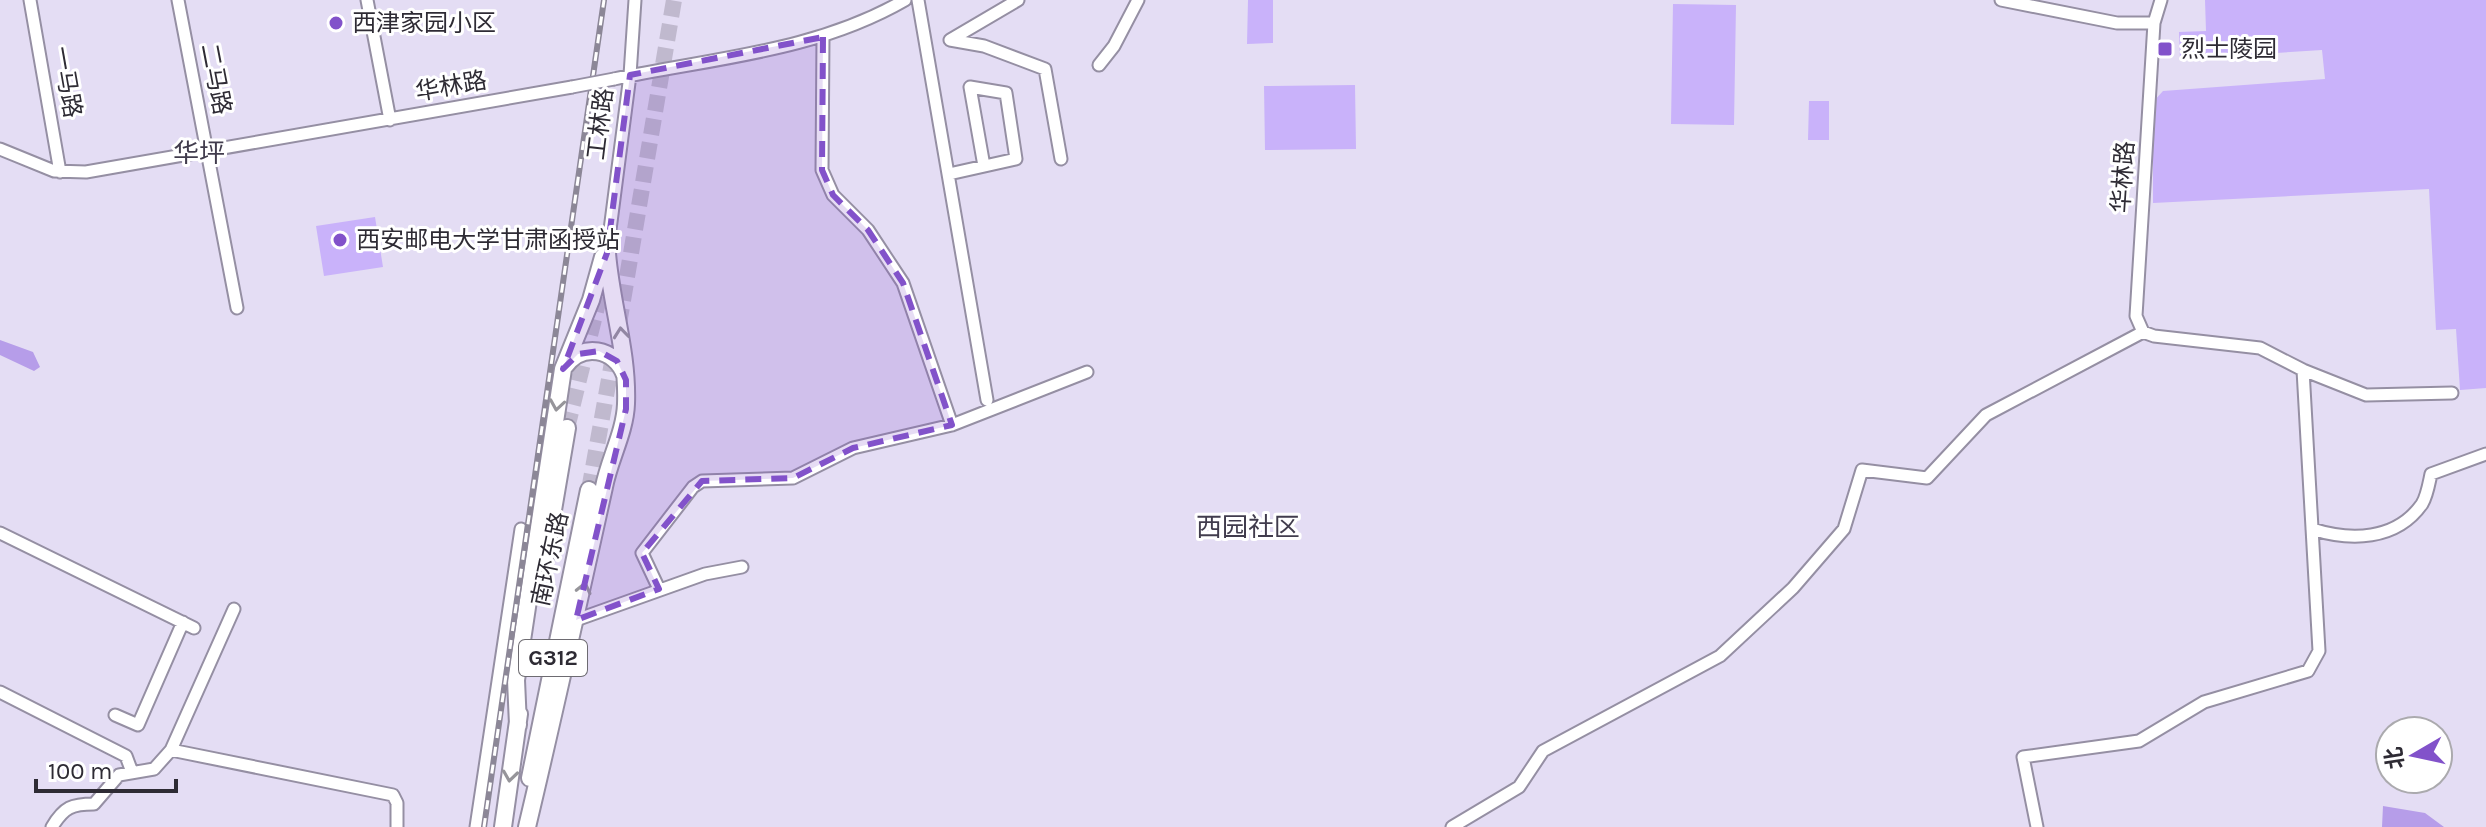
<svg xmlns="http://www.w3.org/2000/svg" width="2486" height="827" font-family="Karla,'Noto Sans SC',sans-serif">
  <rect width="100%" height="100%" fill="#e4ddf4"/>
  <path fill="#c9b2fa" d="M1248,0H1273V43L1247,44Z
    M2205,0H2486V388L2460,390L2456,329L2436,330L2429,189L2153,203V102L2163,91L2325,79L2322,50L2180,59L2179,32L2206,31Z
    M1673,4L1736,5L1734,125L1671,124Z
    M1355,85L1356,149L1265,150L1264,86Z
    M1809,101H1829V140H1808Z
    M375,217L383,267L324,276L316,226Z"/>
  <path fill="#b69de9" d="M0,340L33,352L40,367L34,371L0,355Z
    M2383,806L2425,813L2444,827H2382Z"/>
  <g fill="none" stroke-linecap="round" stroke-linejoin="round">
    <path stroke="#c0b9ce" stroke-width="16" stroke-dasharray="16 8" stroke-linecap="butt" d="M619,324L674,0
      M567,428L603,283
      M589,490L615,346"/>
    <defs>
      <path id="minor" d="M30,0L60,172
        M178,0L237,308
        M367,0L390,120
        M918,0L987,400
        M1018,0L950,40L984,46L1045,69L1061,159
        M2001,0L2117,23H2154
        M823,37L822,170L833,195L868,230L903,283L952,425
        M1099,65L1114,46L1138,0
        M614,79C713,58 815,52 905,0
        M0,149L54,171L86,172L572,87
        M949,174L1016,159L1006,93L970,87L984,166
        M607,253L630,75L635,0
        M2143,332L2136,316L2154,23L2161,0
        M2303,370L2366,395L2452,393
        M2312,529C2350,541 2396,541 2422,504C2427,496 2429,483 2431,474L2486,454
        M0,533L194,628
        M659,589L642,553L693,487L702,481L793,478L853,448L952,425L1087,372
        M576,620L705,574L742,567
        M0,692L126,756L132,772
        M115,715L138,725L183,622
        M171,750L393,795L397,803V827
        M52,827C64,807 72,804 94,804L119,775L154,769L171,750L234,609
        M476,827L521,529
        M1452,827L1519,787L1543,751L1720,656L1793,588L1844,529L1862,470L1927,478L1986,415L2143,332L2154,336L2260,348L2303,370L2319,651L2308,671L2204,702L2139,741L2023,757L2037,827"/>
      <path id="highway" d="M565,366C582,342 615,348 625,375
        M545,557L567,428
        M518,725L516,680L563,369L591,300L603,257
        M530,778L589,490
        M503,827L519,714
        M527,827C554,714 579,600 604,487C609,460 625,432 626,404C628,352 611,304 607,253"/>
    </defs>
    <use href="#minor" stroke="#958fa3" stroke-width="15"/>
    <use href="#highway" stroke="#958fa3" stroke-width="20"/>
    <use href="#minor" stroke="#fff" stroke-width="11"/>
    <use href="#highway" stroke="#fff" stroke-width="16"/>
    <defs>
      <path id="rail" d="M484,827L604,0"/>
    </defs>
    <use href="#rail" stroke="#8c8797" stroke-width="6"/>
    <use href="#rail" stroke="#fff" stroke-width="3" stroke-dasharray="9" stroke-linecap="butt"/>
    <defs>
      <path id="minor-bridge" d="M572,87L614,79"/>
    </defs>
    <use href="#minor-bridge" stroke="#958fa3" stroke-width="15" stroke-linecap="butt"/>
    <use href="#minor-bridge" stroke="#fff" stroke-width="11"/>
  </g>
  <defs><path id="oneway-chevron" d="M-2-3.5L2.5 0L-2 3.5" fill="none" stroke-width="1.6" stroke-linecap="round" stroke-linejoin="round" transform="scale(2)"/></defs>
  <g stroke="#96959a">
    <use href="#oneway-chevron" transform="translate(621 333) rotate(-96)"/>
    <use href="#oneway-chevron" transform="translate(557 405) rotate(99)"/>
    <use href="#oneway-chevron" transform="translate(584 588) rotate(-77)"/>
    <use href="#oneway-chevron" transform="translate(510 776) rotate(98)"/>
  </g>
  <path fill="#8252ca" fill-opacity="0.2" stroke="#8252ca" stroke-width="6" stroke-dasharray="16 10" stroke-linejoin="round" d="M823,37L822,170L833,195L868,230L903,283L952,425L853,448L793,478L702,481L642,553L659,589L576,620L626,409V380L617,361L599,351L578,354L563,369L607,253L630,75Z"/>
  <g fill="#8252ca" stroke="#fff" stroke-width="3">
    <circle cx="336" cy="23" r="8"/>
    <rect x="2157" y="41" width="16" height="16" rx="4"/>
    <circle cx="340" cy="240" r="8"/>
  </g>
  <g text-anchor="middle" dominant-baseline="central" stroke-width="6" stroke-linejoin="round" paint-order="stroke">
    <rect fill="#fff" stroke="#6d6b71" stroke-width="2" x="519" y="640" width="68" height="36" rx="6"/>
    <g font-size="22" font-weight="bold" fill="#2e2b34">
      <text x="553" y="658">G312</text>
    </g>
    <g font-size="24" fill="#2e2b34" stroke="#fff" text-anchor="start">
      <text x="352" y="23">西津家园小区</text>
      <text x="2181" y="49">烈士陵园</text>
      <text x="356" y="240">西安邮电大学甘肃函授站</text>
    </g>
    <g font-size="24" fill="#2e2b34" stroke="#fff">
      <text transform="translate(216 79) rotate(79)">二马路</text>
      <text transform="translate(67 82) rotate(80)">一马路</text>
      <text transform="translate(451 86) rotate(-10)">华林路</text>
      <text transform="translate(600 124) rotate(-83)">工林路</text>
      <text transform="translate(2123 177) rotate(-86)">华林路</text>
      <text transform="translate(550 559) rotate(-78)">南环东路</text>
    </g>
    <g font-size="26" fill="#413c4d" stroke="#fff">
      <text x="199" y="153">华坪</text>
      <text x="1248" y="527">西园社区</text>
    </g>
  </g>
  <g transform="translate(2414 755) rotate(261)"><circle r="38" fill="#ffffff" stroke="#abaaae" stroke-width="2"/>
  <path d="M0-6L14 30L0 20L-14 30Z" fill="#8252ca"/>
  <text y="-12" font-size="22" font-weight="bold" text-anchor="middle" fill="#2e2b34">北</text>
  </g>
  <path d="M36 779v12h140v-12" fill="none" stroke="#2e2b34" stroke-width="4"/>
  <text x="48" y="779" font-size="24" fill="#2e2b34" stroke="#ffffff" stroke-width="6" paint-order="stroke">100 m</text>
</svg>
